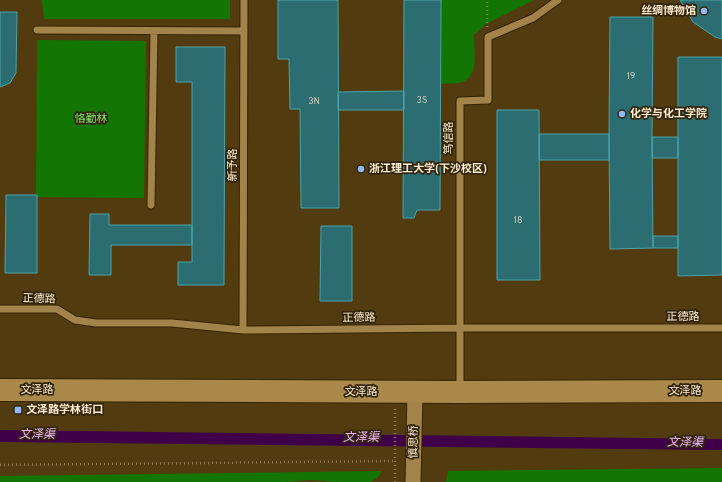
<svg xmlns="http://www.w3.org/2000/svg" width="722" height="482" font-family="Overpass,'Noto Sans SC',sans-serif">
  <rect width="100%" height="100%" fill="#523c0f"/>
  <path fill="#137604" d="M42,0H230V19H44Z
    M441,0H534L486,24L474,35C474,49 479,75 463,82C458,84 447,83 441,84Z
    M37,40L146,41L144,198L36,197Z
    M722,468V482H446L448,471Z
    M382,471L378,477L371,482H338L310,480L286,482H0V476Z"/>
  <path fill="#3f0049" d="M0,430L722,439V450L0,442Z"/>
  <path fill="#2c6d72" stroke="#4ba3a9" d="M278,0H338L339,208H301L300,109H290L289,59H278Z
    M404,0H441L440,210H417L414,218H403Z
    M680,0H722V39L715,37L693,22Z
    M0,12H17L16,73L10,83L0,87Z
    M610,17H653L652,137L653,248L610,249L609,134Z
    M176,47H225L224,285H178V262H192V82H176Z
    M678,57H722V275L678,276Z
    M404,91V110H338V92Z
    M497,110H539L540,280H497Z
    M539,134H609V160H539Z
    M652,137H678V158H652Z
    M6,195H37V273H5Z
    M90,214H109V225H192V245H111V275H89Z
    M321,226H352V301H320Z
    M653,236H678V248H653Z"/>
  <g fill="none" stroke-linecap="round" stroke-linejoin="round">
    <defs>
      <path id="service" d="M37,30L244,31
        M151,205L154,31
        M0,309H57L75,320L96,323H172L243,330L460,328H722
        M243,330L244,0
        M460,389V101L488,100V37L533,18L558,0"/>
      <path id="minor" d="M413,482L415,392"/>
      <path id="primary" d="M0,390L460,392L722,391"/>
    </defs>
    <use href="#service" stroke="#342405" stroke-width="9"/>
    <use href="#minor" stroke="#342405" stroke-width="17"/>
    <use href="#primary" stroke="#342405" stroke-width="24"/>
    <path stroke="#8d7951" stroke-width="2.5" stroke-dasharray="1 3" stroke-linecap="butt" d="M487,27V0
      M0,465L394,461
      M395,482V409"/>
    <use href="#service" stroke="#a2844a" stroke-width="7"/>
    <use href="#minor" stroke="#a2844a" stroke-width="15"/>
    <use href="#primary" stroke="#a98849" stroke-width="22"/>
  </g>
  <g fill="#91b8fd" stroke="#32250d" stroke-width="1.5">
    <circle cx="704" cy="11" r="4"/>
    <circle cx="622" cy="114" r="4"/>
    <circle cx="361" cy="169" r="4"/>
    <rect x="14" y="406" width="8" height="8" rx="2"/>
  </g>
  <g text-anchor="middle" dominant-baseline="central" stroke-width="3.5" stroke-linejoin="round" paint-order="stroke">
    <g font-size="9" fill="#c9ccb8">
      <text x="631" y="76">19</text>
      <text x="422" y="100">3S</text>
      <text x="314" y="101">3N</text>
      <text x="518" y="220">18</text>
    </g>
    <g font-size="11" font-weight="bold" fill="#fdeccf" stroke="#32250d" text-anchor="start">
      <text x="696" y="11" text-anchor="end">丝绸博物馆</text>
      <text x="630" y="114">化学与化工学院</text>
      <text x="369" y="169">浙江理工大学(下沙校区)</text>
      <text x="26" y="410">文泽路学林街口</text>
    </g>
    <g font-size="11" fill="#7aea6d" stroke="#32250d">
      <text x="91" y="119">恪勤林</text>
    </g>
    <g font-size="11" fill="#fdeccf" stroke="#32250d">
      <text transform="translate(449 138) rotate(-90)">笃信路</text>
      <text transform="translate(233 165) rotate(-90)">新予路</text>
      <text transform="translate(39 299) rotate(2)">正德路</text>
      <text x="683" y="317">正德路</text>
      <text transform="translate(359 318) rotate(-1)">正德路</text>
      <text x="37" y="390">文泽路</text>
      <text x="685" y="391">文泽路</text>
      <text x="361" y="392">文泽路</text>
      <text transform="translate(414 442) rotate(-89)">慎思桥</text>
    </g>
    <g font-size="12" font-style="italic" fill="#f0b3fa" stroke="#32250d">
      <text x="37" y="435">文泽渠</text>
      <text x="361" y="438">文泽渠</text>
      <text transform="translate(685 443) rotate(1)">文泽渠</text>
    </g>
  </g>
</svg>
